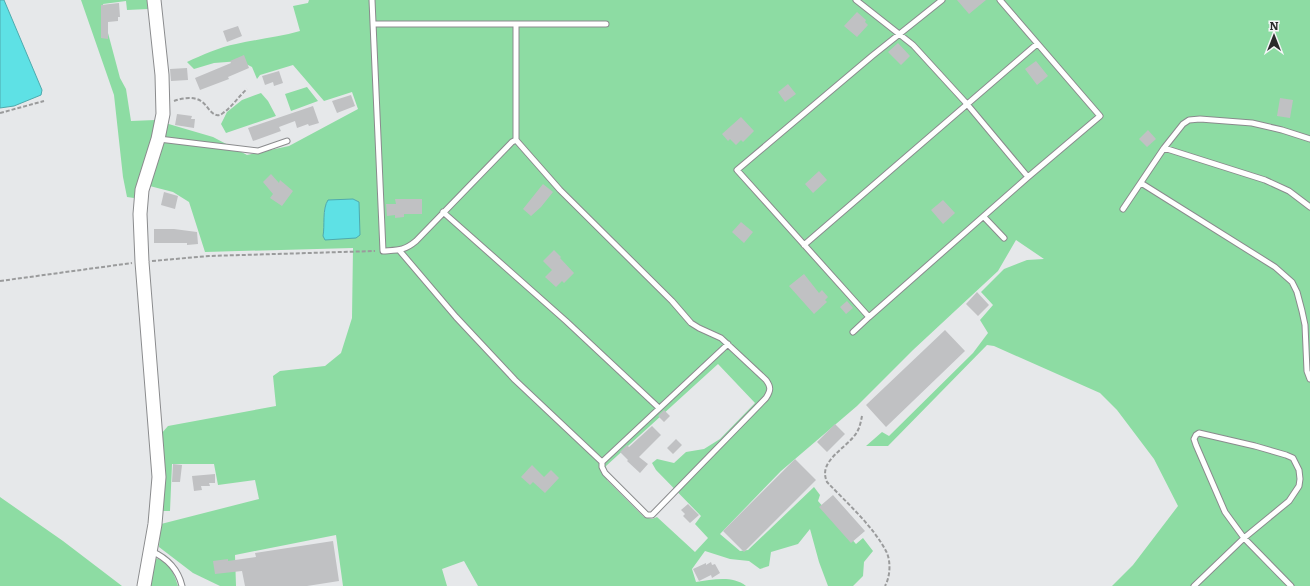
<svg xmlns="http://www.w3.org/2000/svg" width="1310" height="586" font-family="Literata,serif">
  <rect width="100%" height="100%" fill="#e6e8ea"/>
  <path fill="#8ddca3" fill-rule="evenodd" d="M81,0H147L148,9L127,10L126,1L103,4L104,18L120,78L126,89L131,121L155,120L213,137L247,155L289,146L358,109L352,92L324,101L293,65L260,75L257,79L252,67L240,61L214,63L194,69L187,62C202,55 220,47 236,44C258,39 279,37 300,31L293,6L308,3L309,0H1310V586H1112L1133,565L1178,506L1154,459L1117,410L1100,393L994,346L987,345L888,446H866L882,432L889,436L973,353L988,333L980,320L993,305L981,292L1004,269L1027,260L1044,259L1016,240L998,271L913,350L857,406L781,471L720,534L740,551L748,550L814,487L820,495L818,501L856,544L863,538L873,551L864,562L863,576L853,586H828L819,562L810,529L798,544L771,552L769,566L760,569L749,561L730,559L705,551L692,569L696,582C712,580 732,575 746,586H478L464,561L442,569L447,586H343L336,535L235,555L236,586H220L193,573L159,547L161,524L259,499L255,480L218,485L214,464H172L170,511H161V434L168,426L276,406L273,376L280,371L325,366L341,353L352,318L353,248L205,252L189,202L173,192L138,183L134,198L127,197L123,177L114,95ZM353,199L358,202L360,235L323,236C326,225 321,210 328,201ZM718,364L755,403L720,439L704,449L686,452L674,463L657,459L652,463L656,470L701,516L695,524L708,538L695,552L657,517L652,519L644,517L607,480L606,466Z
    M307,87L318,101L291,111L285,94Z
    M261,93L268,101L276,116L226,133L221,124L227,112L242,100Z
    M0,497L63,541L122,586H0Z
    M154,558C169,560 174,573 178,586H149Z"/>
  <path fill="#5ee1e5" stroke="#4eaaad" d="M0,0H4L42,90L41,95L14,106L0,108Z
    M353,199L359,202L360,235L356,238L325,240L323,236C325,226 322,209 328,200Z"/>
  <path fill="#c0c1c3" d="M957,0H986L969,14Z
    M119,3L120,17H118V21L108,22V39L101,38V5Z
    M857,12L866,20L865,22L868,25L857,37L844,26Z
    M238,26L242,36L227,42L223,31Z
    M898,43L910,56L901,65L888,52Z
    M244,55L249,68L228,77L229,79L200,90L195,78L231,63L230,61Z
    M1036,61L1048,76L1037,85L1025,69Z
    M187,68L188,80L171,81L170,69Z
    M279,71L283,83L274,86L273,82L265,85L262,76Z
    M788,84L796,94L785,102L778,92Z
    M351,95L355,106L337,113L332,101Z
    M1280,98L1293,100L1290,118L1277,116Z
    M313,106L319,123L309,126L308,124L297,128L295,121L279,127L281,131L253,141L248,128Z
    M177,114L192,116L191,119H195L194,128L175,125Z
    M741,117L754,131L743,142L741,140L736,145L730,139L728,141L722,134Z
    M1148,130L1156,139L1147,147L1139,139Z
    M819,171L827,180L813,193L805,184Z
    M271,174L279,183L280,180L293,191L282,206L270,198L273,194L263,182Z
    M543,184L553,192L541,207L531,216L523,209Z
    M164,192L178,196L175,209L161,205Z
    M395,199H422V214H404V217L395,218V215L387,216L386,204H396Z
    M943,200L955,213L943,224L931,210Z
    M741,222L753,232L744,243L732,232Z
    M154,229H174L197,232L198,244L187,245V243H154Z
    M554,250L561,257L560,258L574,273L564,283L562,281L556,287L545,277L552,270L543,261Z
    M804,274L819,293L822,290L828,297L825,300L827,302L814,314L789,286Z
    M977,292L989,305L978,316L966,304Z
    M847,301L853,308L846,314L840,307Z
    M945,330L965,351L886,427L866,405Z
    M664,410L670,416L664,422L658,416Z
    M835,424L845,434L827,452L817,442Z
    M652,426L661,435L639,457L648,464L640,473L627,461L628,460L620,452L627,445L629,447Z
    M676,439L682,445L673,454L667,448Z
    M795,459L816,480L744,552L723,531Z
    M173,464L182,465L180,482H172Z
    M532,465L544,477L551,470L559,478L545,493L533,482L530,485L521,477Z
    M215,474V483H209L210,486H201L202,490L194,491L192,476Z
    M833,495L865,531L851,543L819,507Z
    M688,504L699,515L690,523L683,516L685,514L681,510Z
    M333,541L339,581L307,586H245L242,571L215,574L213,561L228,559V561L256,557L255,553Z
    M711,562L712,565L715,564L720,573L712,578L711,575L699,581L693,569L706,563V565Z"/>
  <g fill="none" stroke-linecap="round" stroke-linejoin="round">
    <defs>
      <path id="service" d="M372,0L383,251C398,250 404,251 416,241L512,142L516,140
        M856,0L913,45L967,104L1028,177
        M942,0L872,56L737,170L869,317L1028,177L1100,116L1000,0
        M374,24H606
        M159,139L258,151L287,141
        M1164,148L1265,180L1289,191L1310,207
        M1141,183L1275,267L1292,282L1297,292L1302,311L1305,325L1307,371L1310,379
        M1123,209L1164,148L1183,124L1189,120L1200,119L1252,123L1282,130L1310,139
        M443,212L566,321L659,408
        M984,217L1004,238
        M804,245L1037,44
        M399,250L456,317L515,380L602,462V467L605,473L647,515H652L766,398C771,390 771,387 766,380L721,338L699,328L691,323L672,301L560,190L516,140V24
        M853,332L869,317
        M1199,433L1255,446L1286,455L1293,458L1299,470L1300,479L1299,486L1289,501L1244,538L1225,512L1196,445L1194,439L1196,435Z
        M602,462L728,344
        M151,551C167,558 178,569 182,586
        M1194,586L1244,538L1291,586"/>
      <path id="tertiary" d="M144,586L155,524L159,477L142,262L140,214L142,190L158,139L163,114L162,75L154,0"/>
    </defs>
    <use href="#service" stroke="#8a8b8d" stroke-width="7"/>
    <use href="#tertiary" stroke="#8a8b8d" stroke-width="15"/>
    <path stroke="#9a9b9c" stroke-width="2" stroke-dasharray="4 2" stroke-linecap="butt" d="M174,101C182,98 193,96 201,101C208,105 213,121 223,113C232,107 239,96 247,89
      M0,113L44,101
      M152,261L209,256L375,251
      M0,281L132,263
      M862,416C861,421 860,427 857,432C848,448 817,460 827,482C846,502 875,528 887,553C891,563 890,577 885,586"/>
    <use href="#service" stroke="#fff" stroke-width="5"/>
    <use href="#tertiary" stroke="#fff" stroke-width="13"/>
  </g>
  <g transform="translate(1274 36)" stroke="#f4f5f7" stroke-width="3" paint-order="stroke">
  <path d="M0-3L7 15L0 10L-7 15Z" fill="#2a2a2b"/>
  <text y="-6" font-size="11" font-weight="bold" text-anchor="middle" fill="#2a2a2b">N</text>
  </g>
</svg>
